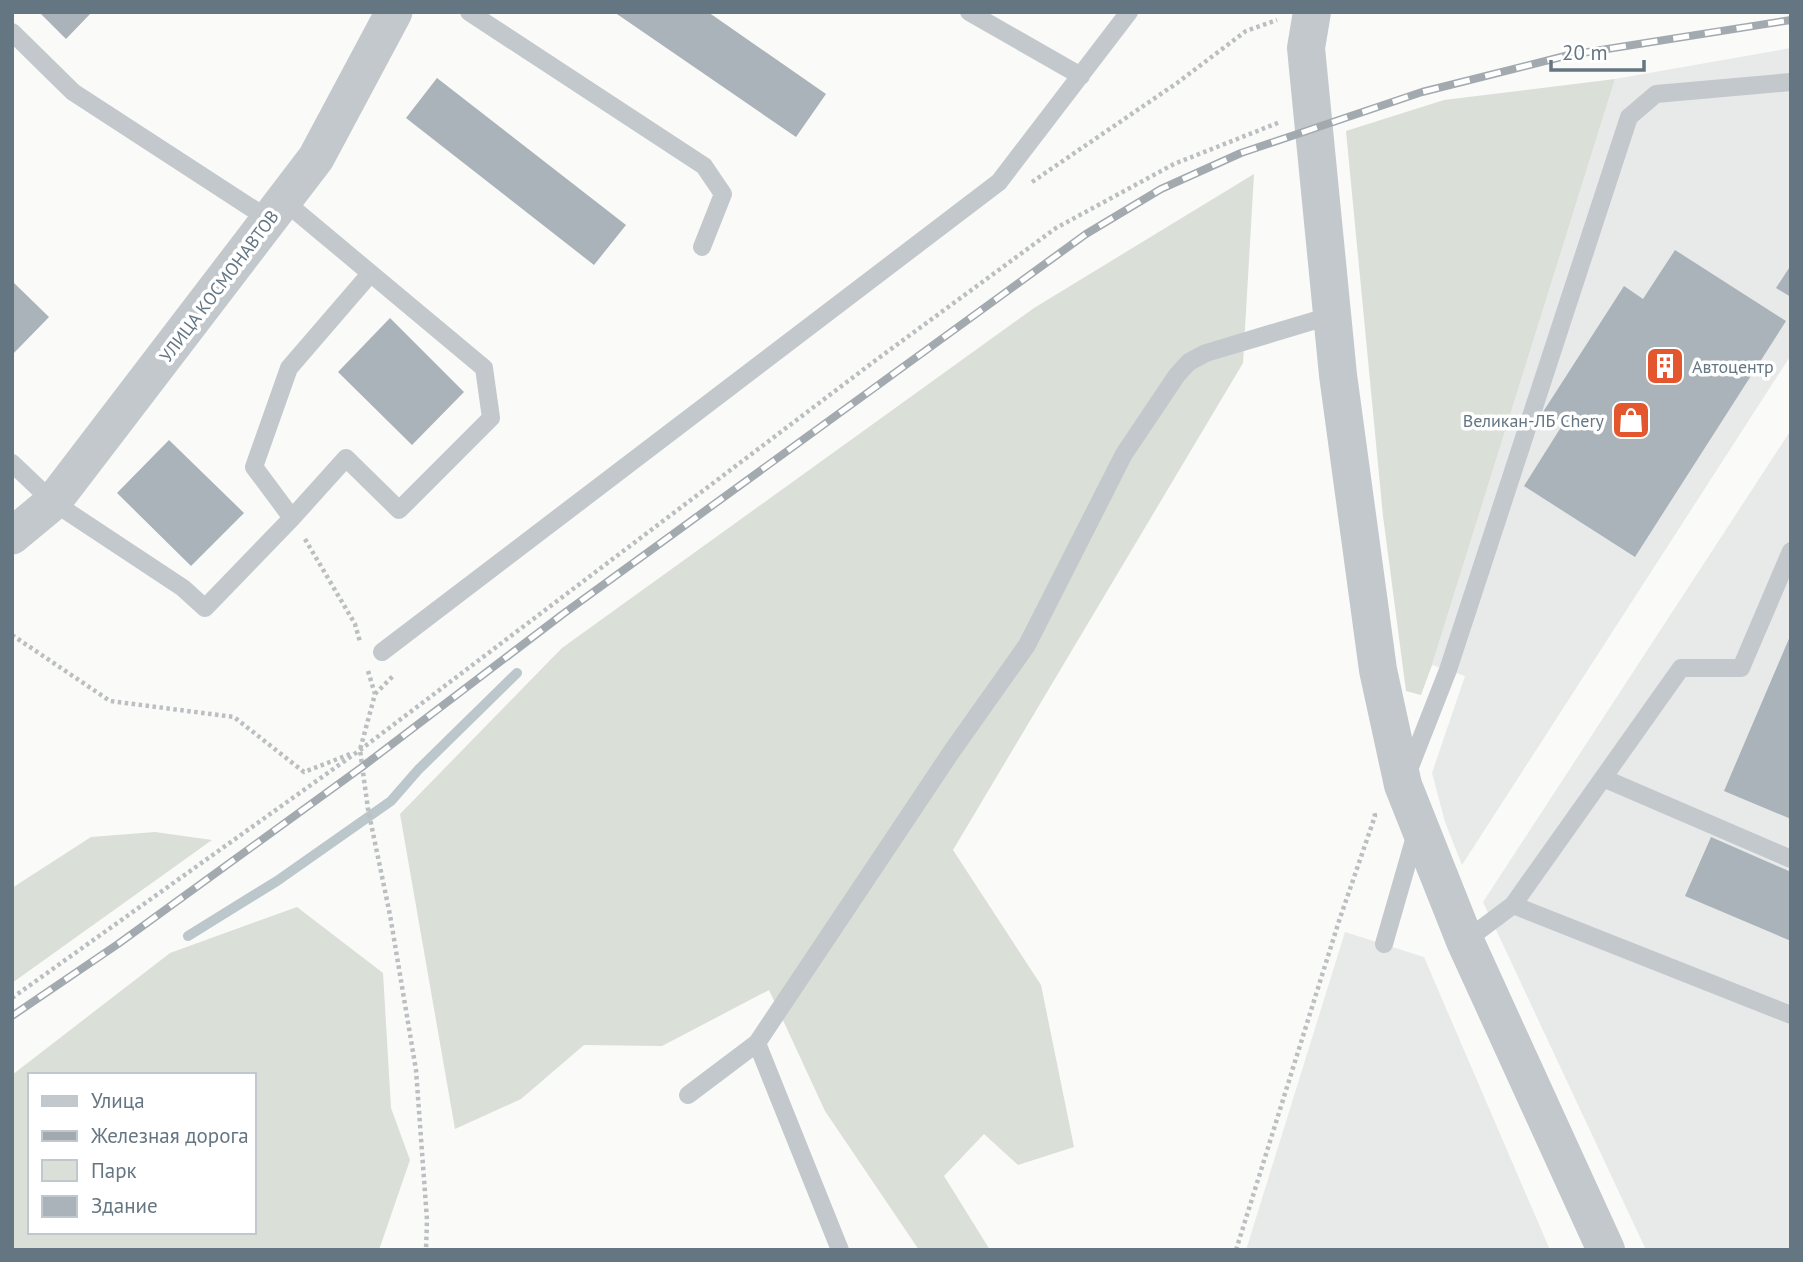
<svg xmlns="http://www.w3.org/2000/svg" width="1803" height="1262" font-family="'PT Sans',sans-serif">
  <rect width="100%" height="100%" fill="#fafaf8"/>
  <path fill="#e8e9e9" d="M1791,48V355L1462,865L1445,822L1432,773L1465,676L1432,665L1615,79Z
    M1791,430V1250H1646L1483,902Z
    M1345,932L1424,957L1550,1250H1246Z"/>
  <path fill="#dadfd7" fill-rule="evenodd" d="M1615,79L1432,665L1421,695L1406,691L1383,516L1346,131L1444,100Z
    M1254,174L1243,363L953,850L1041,985L1074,1147L1018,1165L984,1134L944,1176L990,1250H919L825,1111L769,990L662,1046L584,1045L521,1099L455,1129L400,814L562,648L1034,308Z
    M155,832L212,840L12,983V888L91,837Z
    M297,907L383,973L391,1108L410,1160L379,1250H12V1075L170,953ZM30,1075H254V1232H30Z"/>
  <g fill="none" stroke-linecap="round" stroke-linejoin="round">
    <path stroke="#bbc7cb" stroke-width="10" d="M188,936L277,881L391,801L418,770L517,673"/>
  </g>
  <path fill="#aab3b9" d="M39,12H92L66,39Z
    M614,12H708L826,94L796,137Z
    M437,78L626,225L594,265L406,118Z
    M1675,250L1786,321L1635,557L1524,486L1563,424L1543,412L1624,286L1643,299Z
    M1791,265V297L1776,288Z
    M12,281L49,317L12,355Z
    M390,318L464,392L412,445L338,372Z
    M169,440L244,513L191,566L117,493Z
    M1791,634V819L1724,791Z
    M1711,837L1791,872V941L1685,896Z"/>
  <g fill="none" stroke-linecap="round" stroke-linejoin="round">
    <path stroke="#bbbfc2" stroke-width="4.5" stroke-dasharray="3.5 3.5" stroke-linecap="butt" d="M1032,182L1177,83L1246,31L1277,20
      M305,539L355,624L360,642
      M12,635L110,701L234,717L304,772L353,753
      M368,671L375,694L360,750L368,809L390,915L416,1070L427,1220L426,1250
      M375,694L394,675
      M12,998L360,750L876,360L1056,228L1174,164L1280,122
      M1236,1250L1339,921L1375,816L1374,811"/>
    <path stroke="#c3c8cc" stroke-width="18" d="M469,12L704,166L723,194L702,247
      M969,12L1081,76
      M12,32L73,92L270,220
      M12,463L53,502L183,588L205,608L292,518L346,458L399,510L491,418L484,368L284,201
      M292,518L254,467L289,368L370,274
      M382,652L999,182L1129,12
      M1408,772L1448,670L1629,117L1656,94L1791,82
      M1603,778L1791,859
      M1513,905L1791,1015
      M1465,941L1513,905L1681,668H1741L1791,551
      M1384,944L1416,833
      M688,1095L757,1043
      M840,1250L757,1043L952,751L1027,645L1124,454L1177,375L1189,362L1206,353L1333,315"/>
    <path stroke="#c3c8cc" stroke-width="37" d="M12,536L53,502L316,158L394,12"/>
    <path stroke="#c3c8cc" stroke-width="38" d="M1312,12L1306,48L1338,375L1378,670L1403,785L1465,941L1606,1250"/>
    <defs>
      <path id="rail" d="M12,1016L118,944L362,767L563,614L1086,234L1161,189L1241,153L1422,92L1569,55L1791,20"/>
    </defs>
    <use href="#rail" stroke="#a2aab0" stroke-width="8"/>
    <use href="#rail" stroke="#fff" stroke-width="5" stroke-dasharray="16" stroke-linecap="butt"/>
  </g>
  <defs>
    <symbol id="building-square" viewBox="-11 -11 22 22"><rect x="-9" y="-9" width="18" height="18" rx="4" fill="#e4572e" stroke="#fff"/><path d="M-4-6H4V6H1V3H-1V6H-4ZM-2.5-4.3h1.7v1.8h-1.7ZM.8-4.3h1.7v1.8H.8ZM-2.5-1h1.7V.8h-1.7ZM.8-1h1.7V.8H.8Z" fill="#fff"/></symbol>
    <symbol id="shop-square" viewBox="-11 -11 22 22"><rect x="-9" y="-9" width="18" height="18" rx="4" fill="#e4572e" stroke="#fff"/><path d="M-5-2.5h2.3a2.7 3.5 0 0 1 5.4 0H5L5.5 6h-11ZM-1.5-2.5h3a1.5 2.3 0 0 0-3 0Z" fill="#fff"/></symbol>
  </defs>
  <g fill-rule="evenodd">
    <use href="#building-square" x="1643" y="344" width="44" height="44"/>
    <use href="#shop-square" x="1609" y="398" width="44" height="44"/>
  </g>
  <g text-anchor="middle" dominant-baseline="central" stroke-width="7" stroke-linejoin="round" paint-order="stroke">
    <g font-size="18" fill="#657683" stroke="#fff">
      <text transform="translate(219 286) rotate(-53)">УЛИЦА КОСМОНАВТОВ</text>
    </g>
    <g font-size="18" fill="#657683" stroke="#fff" text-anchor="start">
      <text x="1692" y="366">Автоцентр</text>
      <text x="1604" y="420" text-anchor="end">Великан-ЛБ Chery</text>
    </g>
  </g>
  <rect width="1803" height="1262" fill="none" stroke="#657683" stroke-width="28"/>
  <rect x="28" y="1073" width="228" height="161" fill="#ffffff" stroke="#c1c8cd" stroke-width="2"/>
  <rect x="42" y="1096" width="35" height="10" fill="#c3c8cc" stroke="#c1c8cd" stroke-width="2"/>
  <text x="91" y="1108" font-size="21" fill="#657683">Улица</text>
  <rect x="42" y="1131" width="35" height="10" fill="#a2aab0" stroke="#c1c8cd" stroke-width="2"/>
  <text x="91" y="1143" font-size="21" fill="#657683">Железная дорога</text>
  <rect x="42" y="1160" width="35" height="21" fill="#dadfd7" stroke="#c1c8cd" stroke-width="2"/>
  <text x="91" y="1178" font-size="21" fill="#657683">Парк</text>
  <rect x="42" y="1196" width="35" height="21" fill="#aab3b9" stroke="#c1c8cd" stroke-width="2"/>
  <text x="91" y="1213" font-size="21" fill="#657683">Здание</text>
  <path d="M1551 60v10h93v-10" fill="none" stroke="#657683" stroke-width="3.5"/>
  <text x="1562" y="60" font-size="21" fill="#657683" stroke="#ffffff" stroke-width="5" paint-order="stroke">20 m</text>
</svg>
